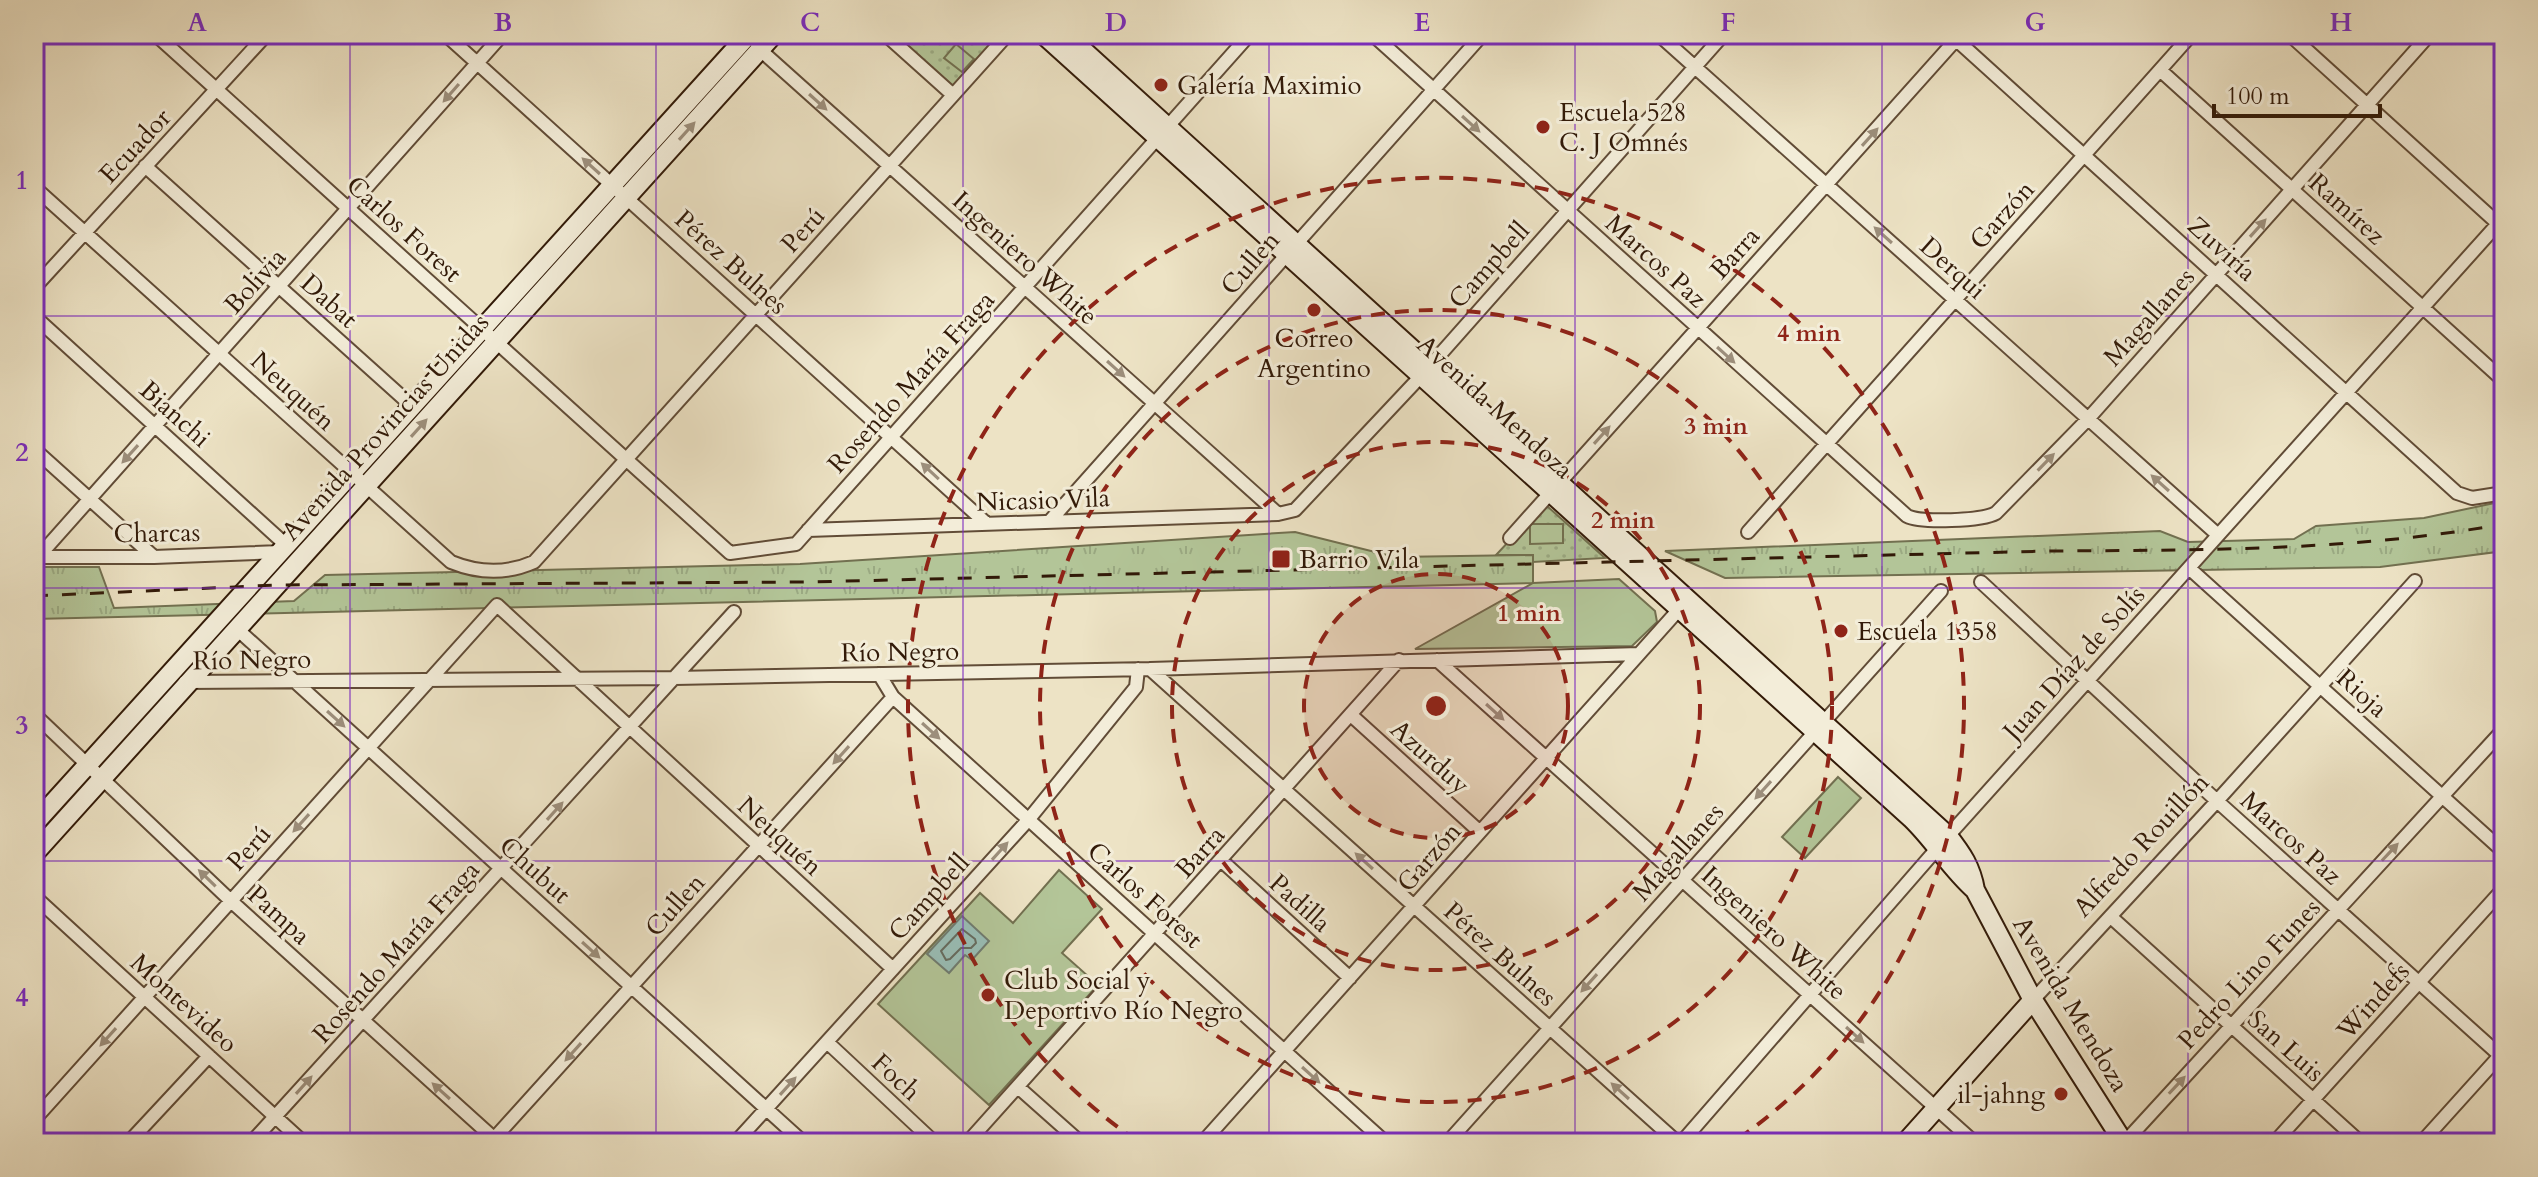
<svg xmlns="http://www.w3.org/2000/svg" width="2538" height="1177" font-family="Cardo,serif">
  <defs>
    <pattern id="grass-tufts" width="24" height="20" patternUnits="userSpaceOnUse" patternTransform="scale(2)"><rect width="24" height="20" fill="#b3c598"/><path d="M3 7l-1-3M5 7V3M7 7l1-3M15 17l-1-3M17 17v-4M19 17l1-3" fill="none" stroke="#9aa982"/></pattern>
    <pattern id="park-dots" width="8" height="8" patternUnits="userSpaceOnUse" patternTransform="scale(2)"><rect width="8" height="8" fill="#b3c598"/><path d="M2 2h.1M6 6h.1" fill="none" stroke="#9aa982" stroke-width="1.8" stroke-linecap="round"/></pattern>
  </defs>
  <rect width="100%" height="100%" fill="#ede3c5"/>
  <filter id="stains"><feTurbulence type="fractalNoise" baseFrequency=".0025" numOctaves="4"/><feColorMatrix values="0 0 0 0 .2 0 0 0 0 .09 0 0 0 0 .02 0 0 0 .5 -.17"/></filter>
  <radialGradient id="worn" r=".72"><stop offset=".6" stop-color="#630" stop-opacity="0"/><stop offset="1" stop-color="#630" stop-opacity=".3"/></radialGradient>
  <path fill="url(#grass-tufts)" stroke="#727050" stroke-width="2" d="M2504,501V551L2380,567L1725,578L1665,551L2160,531L2188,542L2294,539L2316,526L2424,518Z
    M1295,532L1395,557L1533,555V583L34,619V567H99L114,608L294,601L325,575L800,564Z"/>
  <path fill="url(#park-dots)" stroke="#727050" stroke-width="2" d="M885,34H1008L953,95Z
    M1547,506L1605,558L1533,562V555H1496L1541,507Z"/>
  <path fill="#b3c598" stroke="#727050" stroke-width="2" d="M956,44L974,59L962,72L944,58Z
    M1530,524H1563V543L1530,544Z
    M1619,579L1655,611L1657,622L1632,646L1415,649L1533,583Z
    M1838,777L1861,798L1805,858L1782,837Z
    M1059,870L1102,909L1062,953L1098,985L989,1105L878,1004L980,893L1013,923Z"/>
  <path fill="#99beb6" stroke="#707c70" stroke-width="2" d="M962,916L989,941L972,960L965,955L949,973L927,954Z"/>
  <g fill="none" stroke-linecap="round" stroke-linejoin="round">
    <path stroke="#666c5f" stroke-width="2" d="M962,929L975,939L976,943L971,948H961L950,959L946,960L941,951Z"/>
    <defs>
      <path id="street" d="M155,34L730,553L796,544L1250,34
        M445,34L987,524
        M885,34L953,95
        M1372,34L1907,516C1920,523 1982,521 1996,513L2088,419L2430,34
        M1658,34L2218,535
        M1950,34L2457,493L2472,498L2504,493
        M2289,34L2504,229
        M757,47L1278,514
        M2160,70L2504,381
        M145,166L412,406
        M34,187L451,562C478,573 507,574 534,562L1008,34
        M34,288L267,34
        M34,316L286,545
        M34,449L154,557
        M1049,522L1483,34
        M808,530L1278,514L1295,510L1421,376L1724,34
        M1748,532L2192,34
        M1510,538L1961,34
        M39,556L503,34
        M37,557H154L280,552
        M2189,568L2504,852
        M1981,582L2217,801L2504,1059
        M237,629L804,1143
        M1437,660L1975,1143
        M1150,669L1678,1143
        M879,674L893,697L1386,1143
        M185,682L675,678L1150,669L1639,654
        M34,714L231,901L499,1143
        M1351,715L1480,832
        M1222,861L1350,978
        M34,896L304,1143
        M2111,917L2361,1143
        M2033,1000L2217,801L2415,581
        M827,1042L935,1143
        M1018,1087L1081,1143
        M34,1120L497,605L893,969
        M128,1143L209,1056
        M251,1143L734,612
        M490,1143L893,697
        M735,1143L1029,819L1136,687L1138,669
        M967,1143L1399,660
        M1202,1143L1682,606
        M1447,1143L1941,591
        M1681,1143L1948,836L2504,217
        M2124,1143L2504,729
        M2274,1143L2504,888
        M2421,1143L2504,1051"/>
      <path id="secondary" d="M1043,34L1911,818C1934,840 1951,869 1975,890
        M1065,34L1948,836C1962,854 1971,867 1975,890L2033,1000L2124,1143
        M34,824L749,34
        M34,854L774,34
        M1905,1143L2033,1000"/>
    </defs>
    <use href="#street" stroke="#614c37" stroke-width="16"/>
    <use href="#secondary" stroke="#321a08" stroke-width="22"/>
    <use href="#street" stroke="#f3edd9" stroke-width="12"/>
    <use href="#secondary" stroke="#f3edd9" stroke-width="18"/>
    <path stroke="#321a08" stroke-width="3" stroke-dasharray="14 14" stroke-linecap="butt" d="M34,596L277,585L810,582L2050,551C2202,550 2354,551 2504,524"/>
  </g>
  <defs><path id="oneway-solid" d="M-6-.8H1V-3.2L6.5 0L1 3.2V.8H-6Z" transform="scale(2)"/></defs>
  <g fill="#9c8e7b">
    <use href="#oneway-solid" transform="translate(451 93) rotate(131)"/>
    <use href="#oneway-solid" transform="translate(818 102) rotate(42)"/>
    <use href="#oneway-solid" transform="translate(1471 124) rotate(42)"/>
    <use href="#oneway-solid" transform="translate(687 131) rotate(-48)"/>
    <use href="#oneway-solid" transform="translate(1870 137) rotate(-48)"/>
    <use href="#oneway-solid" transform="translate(591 166) rotate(-138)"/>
    <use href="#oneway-solid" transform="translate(2258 228) rotate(-48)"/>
    <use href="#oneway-solid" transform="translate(1883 235) rotate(-138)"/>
    <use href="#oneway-solid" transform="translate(1726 355) rotate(42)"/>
    <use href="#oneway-solid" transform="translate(1116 369) rotate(42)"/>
    <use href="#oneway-solid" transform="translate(419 428) rotate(-48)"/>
    <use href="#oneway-solid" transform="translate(1602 435) rotate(-48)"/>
    <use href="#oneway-solid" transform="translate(130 454) rotate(132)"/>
    <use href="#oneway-solid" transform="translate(2046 462) rotate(-46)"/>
    <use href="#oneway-solid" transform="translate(930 471) rotate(-137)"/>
    <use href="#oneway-solid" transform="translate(2160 483) rotate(-138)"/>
    <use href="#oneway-solid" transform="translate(1495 712) rotate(42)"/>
    <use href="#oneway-solid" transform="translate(336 719) rotate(42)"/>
    <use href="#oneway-solid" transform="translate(931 731) rotate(42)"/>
    <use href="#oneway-solid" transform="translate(841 755) rotate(132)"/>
    <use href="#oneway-solid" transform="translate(1763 790) rotate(132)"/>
    <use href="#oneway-solid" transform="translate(555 811) rotate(-48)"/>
    <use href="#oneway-solid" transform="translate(301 823) rotate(132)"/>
    <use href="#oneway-solid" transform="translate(1000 851) rotate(-48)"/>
    <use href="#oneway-solid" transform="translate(2390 852) rotate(-47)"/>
    <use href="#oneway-solid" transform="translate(1364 861) rotate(-138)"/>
    <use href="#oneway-solid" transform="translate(207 878) rotate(-136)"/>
    <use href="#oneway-solid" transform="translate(591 950) rotate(42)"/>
    <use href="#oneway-solid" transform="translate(1589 983) rotate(132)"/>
    <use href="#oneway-solid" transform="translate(1855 1035) rotate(42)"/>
    <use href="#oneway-solid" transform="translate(108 1037) rotate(132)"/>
    <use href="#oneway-solid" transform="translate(573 1052) rotate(132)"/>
    <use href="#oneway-solid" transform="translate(1311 1075) rotate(42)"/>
    <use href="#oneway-solid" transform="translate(304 1085) rotate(-48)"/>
    <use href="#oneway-solid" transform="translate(2177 1085) rotate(-47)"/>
    <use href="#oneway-solid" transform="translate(788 1086) rotate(-48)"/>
    <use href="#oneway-solid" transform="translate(441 1091) rotate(-138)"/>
    <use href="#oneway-solid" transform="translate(1620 1091) rotate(-138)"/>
  </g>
  <path fill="none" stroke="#7b2cbf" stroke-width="2" stroke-opacity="0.55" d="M350,34V1143M656,34V1143M963,34V1143M1269,34V1143M1575,34V1143M1882,34V1143M2188,34V1143M34,316H2504M34,588H2504M34,861H2504"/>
  <circle cx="1436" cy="706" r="132" fill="#8f2418" fill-opacity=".12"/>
  <g fill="none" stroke="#8f2418" stroke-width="4" stroke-dasharray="14 10">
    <circle cx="1436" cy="706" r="132"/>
    <circle cx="1436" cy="706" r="264"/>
    <circle cx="1436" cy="706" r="396"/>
    <path d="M1137 1141A528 528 0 1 1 1735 1141"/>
  </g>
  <g fill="#8f2418" stroke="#f3edd9" stroke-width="3">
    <circle cx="1161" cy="85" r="8"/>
    <circle cx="1543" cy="127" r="8"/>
    <circle cx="1314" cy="310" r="8"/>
    <rect x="1271" y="549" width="20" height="20" rx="4"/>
    <circle cx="1841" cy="631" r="8"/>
    <circle cx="988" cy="995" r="8"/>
    <circle cx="2061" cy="1094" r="8"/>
  </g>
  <g text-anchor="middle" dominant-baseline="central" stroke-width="6" stroke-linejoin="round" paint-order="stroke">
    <g font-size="26" fill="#321a08" stroke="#f3edd9" text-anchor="start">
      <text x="1177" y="85">Galería Maximio</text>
      <text x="1559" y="112">Escuela 528<tspan x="1559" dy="30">C. J Omnés</tspan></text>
      <text x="1314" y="338" text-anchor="middle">Correo<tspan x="1314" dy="30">Argentino</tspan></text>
      <text x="1299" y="559">Barrio Vila</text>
      <text x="1857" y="631">Escuela 1358</text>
      <text x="1004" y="980">Club Social y<tspan x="1004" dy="30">Deportivo Río Negro</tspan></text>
      <text x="2045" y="1094" text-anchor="end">il-jahng</text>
    </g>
    <g font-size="26" fill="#321a08" stroke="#f3edd9">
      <text transform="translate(135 146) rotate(-47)">Ecuador</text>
      <text transform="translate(2347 209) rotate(42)">Ramírez</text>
      <text transform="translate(2002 215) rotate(-48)">Garzón</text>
      <text transform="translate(404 229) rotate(42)">Carlos Forest</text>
      <text transform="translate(803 230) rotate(-48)">Perú</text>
      <text transform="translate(2222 249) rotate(42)">Zuviría</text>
      <text transform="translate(1735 253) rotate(-48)">Barra</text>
      <text transform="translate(1025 258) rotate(42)">Ingeniero White</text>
      <text transform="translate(1656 261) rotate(42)">Marcos Paz</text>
      <text transform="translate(731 262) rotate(42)">Pérez Bulnes</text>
      <text transform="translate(1250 263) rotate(-49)">Cullen</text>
      <text transform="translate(1489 265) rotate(-48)">Campbell</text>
      <text transform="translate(1953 268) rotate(42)">Derqui</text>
      <text transform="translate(255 281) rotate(-48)">Bolivia</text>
      <text transform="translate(329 301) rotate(42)">Dabat</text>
      <text transform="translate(2149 317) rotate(-48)">Magallanes</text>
      <text transform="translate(911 382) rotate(-48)">Rosendo María Fraga</text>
      <text transform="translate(293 391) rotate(42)">Neuquén</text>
      <text transform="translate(1495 407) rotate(42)">Avenida Mendoza</text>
      <text transform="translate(175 414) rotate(42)">Bianchi</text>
      <text transform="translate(385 427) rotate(-48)">Avenida Provincias Unidas</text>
      <text transform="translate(1043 500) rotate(-2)">Nicasio Vila</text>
      <text transform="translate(157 533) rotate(-1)">Charcas</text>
      <text transform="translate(900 652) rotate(-1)">Río Negro</text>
      <text transform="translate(252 660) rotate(-1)">Río Negro</text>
      <text transform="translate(2074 663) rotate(-48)">Juan Díaz de Solís</text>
      <text transform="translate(2362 693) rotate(42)">Rioja</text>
      <text transform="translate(1430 757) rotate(42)">Azurduy</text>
      <text transform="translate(780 836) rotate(42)">Neuquén</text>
      <text transform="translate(2291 838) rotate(42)">Marcos Paz</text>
      <text transform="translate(2141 845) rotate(-47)">Alfredo Rouillón</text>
      <text transform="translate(249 848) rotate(-48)">Perú</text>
      <text transform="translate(1200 852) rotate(-48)">Barra</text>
      <text transform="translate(1678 852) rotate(-48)">Magallanes</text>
      <text transform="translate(1429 857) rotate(-49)">Garzón</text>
      <text transform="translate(535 870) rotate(42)">Chubut</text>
      <text transform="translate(1145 895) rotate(42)">Carlos Forest</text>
      <text transform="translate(929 897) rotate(-48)">Campbell</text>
      <text transform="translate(1300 903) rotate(42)">Padilla</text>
      <text transform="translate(675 905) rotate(-48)">Cullen</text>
      <text transform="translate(279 915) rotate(42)">Pampa</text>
      <text transform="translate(1774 933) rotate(42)">Ingeniero White</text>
      <text transform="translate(396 952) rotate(-48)">Rosendo María Fraga</text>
      <text transform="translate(1500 954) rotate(42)">Pérez Bulnes</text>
      <text transform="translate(2249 974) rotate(-47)">Pedro Lino Funes</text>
      <text transform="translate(2373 1001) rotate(-48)">Windefs</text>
      <text transform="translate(184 1003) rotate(42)">Montevideo</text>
      <text transform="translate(2071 1004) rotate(59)">Avenida Mendoza</text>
      <text transform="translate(2286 1046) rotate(42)">San Luis</text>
      <text transform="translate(896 1077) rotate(43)">Foch</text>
    </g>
  </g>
  <circle cx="1436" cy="706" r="12" fill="#8f2418" stroke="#f3edd9" stroke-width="4"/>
  <g font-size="24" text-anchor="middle" font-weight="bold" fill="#8f2418" stroke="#f3edd9" stroke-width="6" stroke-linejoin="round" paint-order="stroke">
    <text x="1809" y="341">4 min</text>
    <text x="1716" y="434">3 min</text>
    <text x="1623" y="528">2 min</text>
    <text x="1529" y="621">1 min</text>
  </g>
  <rect width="2538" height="1177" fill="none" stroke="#ede3c5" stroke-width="88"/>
  <path d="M2214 104v12h166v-12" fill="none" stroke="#321a08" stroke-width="4"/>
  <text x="2226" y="104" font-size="24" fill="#321a08" stroke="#f3edd9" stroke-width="6" paint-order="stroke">100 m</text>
  <rect x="44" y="44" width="2450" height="1089" fill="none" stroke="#7b2cbf" stroke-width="3"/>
  <g font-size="26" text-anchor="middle" font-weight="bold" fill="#7b2cbf">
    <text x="197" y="31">A</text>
    <text x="503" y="31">B</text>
    <text x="810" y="31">C</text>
    <text x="1116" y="31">D</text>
    <text x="1422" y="31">E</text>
    <text x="1728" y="31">F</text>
    <text x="2035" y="31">G</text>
    <text x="2341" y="31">H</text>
    <text x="22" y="189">1</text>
    <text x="22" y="461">2</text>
    <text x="22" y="734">3</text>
    <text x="22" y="1006">4</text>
  </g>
  <rect width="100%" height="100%" filter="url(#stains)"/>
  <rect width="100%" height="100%" fill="url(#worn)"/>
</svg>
